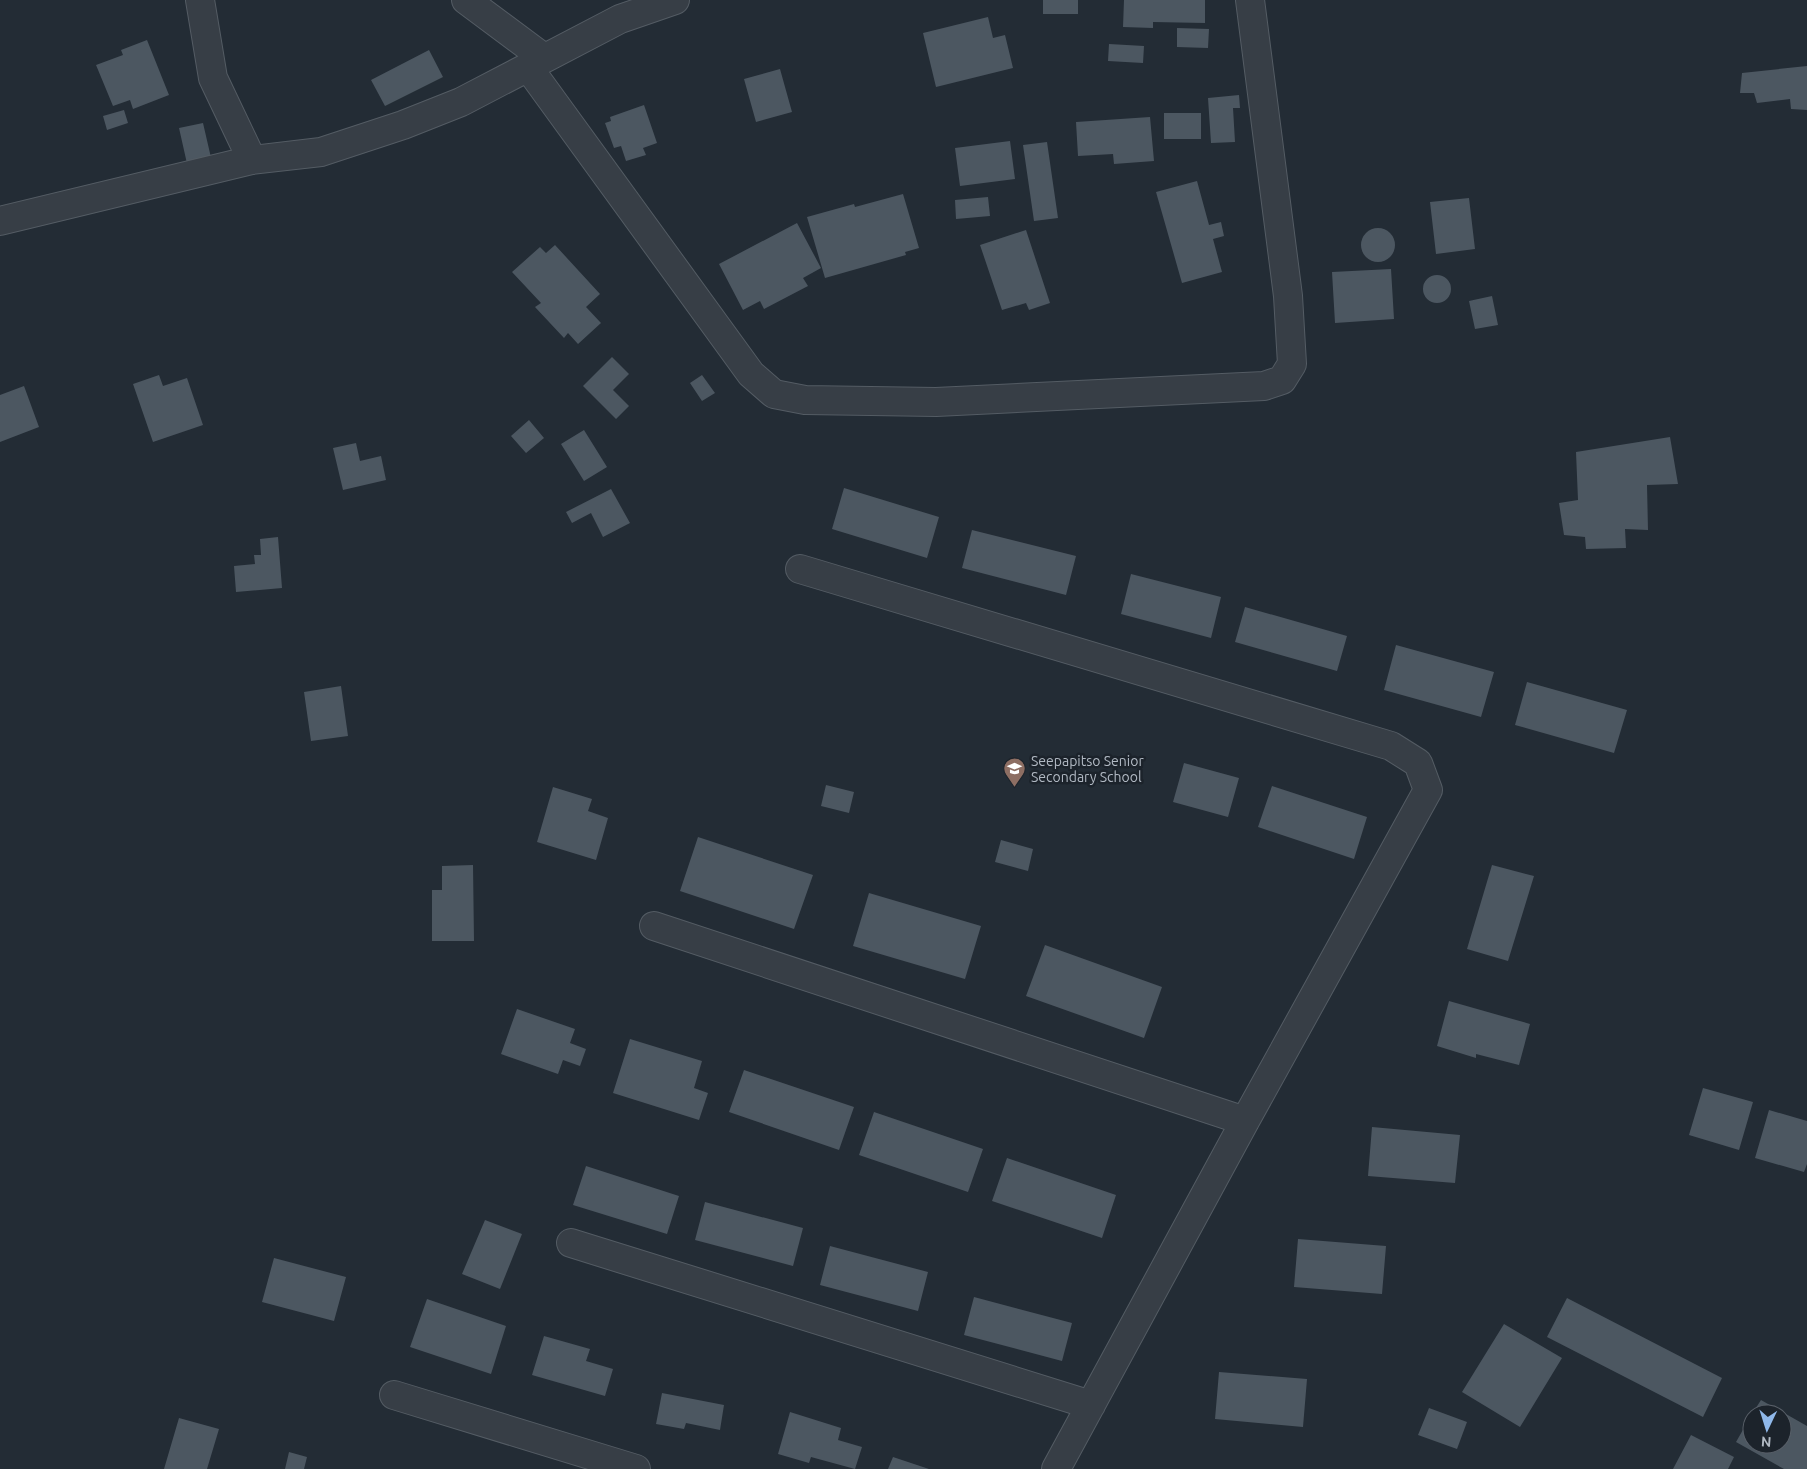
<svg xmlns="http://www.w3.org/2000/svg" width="1807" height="1469" font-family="Ubuntu,sans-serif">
  <rect width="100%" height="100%" fill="#232c35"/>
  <path fill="#4c5761" d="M1043,0H1078V14H1043Z
    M1124,0H1205V23L1153,22V28L1123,27Z
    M988,17L993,38L1005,35L1013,68L936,87L923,33Z
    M1177,28L1209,29L1208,48L1177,47Z
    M147,40L169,95L133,109L130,100L113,106L96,65L123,55L121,50Z
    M1109,44L1144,46L1143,63L1108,61Z
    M429,50L443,77L385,106L371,80Z
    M1807,66V110L1791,109L1790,99L1757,103L1754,93H1740L1742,73Z
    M780,69L792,112L756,122L744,79Z
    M1239,95L1240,108H1233L1235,142L1211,143L1208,98Z
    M644,105L657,143L643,148L646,155L626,161L621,146L614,148L605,123L611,121L610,117Z
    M124,110L128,123L107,130L103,116Z
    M1164,113H1201V139H1164Z
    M1150,117L1154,161L1114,164L1113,154L1078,156L1076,122Z
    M203,123L212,162L188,168L179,128Z
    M1010,141L1015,179L960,186L955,148Z
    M1047,142L1058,218L1034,221L1023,145Z
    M1197,181L1209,225L1221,222L1224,236L1213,239L1222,272L1182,283L1156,192Z
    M903,194L919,248L905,252L906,255L825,278L807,217L854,204L855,207Z
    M988,197L990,216L956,219L955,200Z
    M1469,198L1475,249L1436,254L1430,202Z
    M797,223L821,268L803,278L808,286L764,309L760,301L743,310L719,264Z
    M1361 245a17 17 0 1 1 34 0a17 17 0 1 1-34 0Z
    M1026,230L1050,303L1029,310L1026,303L1002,310L980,245Z
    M555,245L600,294L586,307L601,323L578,344L568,333L564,338L535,307L541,303L512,272L540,247L546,253Z
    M1391,269L1394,319L1335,323L1332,272Z
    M1423 289a14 14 0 1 1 28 0a14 14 0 1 1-28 0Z
    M1492,296L1498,325L1475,329L1469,301Z
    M612,357L629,374L613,390L629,406L616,419L583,386Z
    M159,375L163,386L187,378L203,425L153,442L133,384Z
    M702,375L715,393L702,401L690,383Z
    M24,386L39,427L0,442V395Z
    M529,420L544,438L526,453L511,436Z
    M584,430L607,467L584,481L561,444Z
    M1670,437L1678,484L1647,485L1648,530L1625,529L1626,548L1586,549L1585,537L1564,535L1559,503L1578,500L1576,452Z
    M356,443L360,461L381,456L386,480L343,490L333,448Z
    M844,488L939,517L927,558L832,529Z
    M611,489L630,523L603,537L591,513L572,523L566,512Z
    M972,530L1076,556L1066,595L962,568Z
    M278,537L282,588L236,592L234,566L255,564L254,555H261L260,539Z
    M1131,574L1221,597L1211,638L1121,614Z
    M1245,607L1347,636L1337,671L1235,642Z
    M1396,645L1494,672L1481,717L1384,690Z
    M1527,682L1627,710L1614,753L1515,725Z
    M341,686L348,736L311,741L304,692Z
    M1184,763L1239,778L1228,817L1173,802Z
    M826,785L854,792L849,813L821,806Z
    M1272,786L1367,817L1354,859L1258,827Z
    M553,787L592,799L588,811L608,818L596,860L537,842Z
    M698,837L813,875L794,929L680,891Z
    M1001,840L1033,849L1028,871L995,862Z
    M473,865L474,941H432V890H442V866Z
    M1492,865L1534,876L1508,961L1467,949Z
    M869,893L981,926L965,979L853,946Z
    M1045,945L1162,987L1144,1038L1026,996Z
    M1449,1001L1530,1024L1519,1065L1476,1054V1058L1437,1046Z
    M517,1009L575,1029L570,1043L586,1049L580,1066L563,1060L558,1074L501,1054Z
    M630,1039L702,1061L694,1088L708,1093L699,1120L613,1093Z
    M744,1070L854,1107L839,1150L729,1112Z
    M1703,1088L1753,1102L1739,1150L1689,1135Z
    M1769,1110L1807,1121V1164L1804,1172L1755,1158Z
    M874,1112L983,1149L968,1192L859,1155Z
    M1372,1127L1460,1135L1455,1183L1368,1176Z
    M1007,1158L1116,1195L1102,1238L992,1201Z
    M586,1166L679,1196L667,1234L573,1205Z
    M705,1202L803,1228L793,1266L695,1240Z
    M485,1220L522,1234L500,1289L462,1274Z
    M1298,1239L1386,1246L1382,1294L1294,1287Z
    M830,1246L928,1272L918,1311L820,1285Z
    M274,1258L346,1277L334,1321L262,1302Z
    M974,1297L1072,1323L1062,1361L964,1335Z
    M1567,1298L1722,1378L1703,1417L1547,1337Z
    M427,1299L506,1326L491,1374L410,1347Z
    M1504,1324L1562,1358L1520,1427L1462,1392Z
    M544,1336L590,1349L586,1361L613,1369L605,1396L532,1375Z
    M1219,1372L1307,1379L1303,1427L1215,1419Z
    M662,1393L724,1405L720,1430L686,1423L684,1429L656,1424Z
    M1761,1400L1807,1426V1469H1784L1736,1442L1752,1414V1444H1782V1414H1752Z
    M1429,1408L1467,1422L1457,1449L1418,1435Z
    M790,1412L841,1428L838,1440L862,1447L855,1469L811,1457L809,1463L778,1454Z
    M179,1418L219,1429L207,1469H164Z
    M1691,1435L1734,1457L1728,1469H1673Z
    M289,1452L307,1457L304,1469H285Z
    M893,1457L929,1469H888Z"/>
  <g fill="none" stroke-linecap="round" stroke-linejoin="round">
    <defs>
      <path id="minor" d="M200,0L213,78L252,160
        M466,0L544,58
        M528,67L751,374L774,394L805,400L936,402L1264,386L1282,380L1292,364L1288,296L1250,0
        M0,221L252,160L321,152L403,125L461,102L620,19L675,0
        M800,569L1391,746L1418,763L1428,790L1245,1121L1056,1469
        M654,926L1245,1121
        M571,1243L1091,1405
        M394,1395L636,1469"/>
    </defs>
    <use href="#minor" stroke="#545c64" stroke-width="30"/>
    <use href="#minor" stroke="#373e46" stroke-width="28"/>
  </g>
  <defs>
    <symbol id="school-pin" viewBox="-11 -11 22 30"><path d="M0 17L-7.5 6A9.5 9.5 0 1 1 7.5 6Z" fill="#8d6e63" stroke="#1c232b"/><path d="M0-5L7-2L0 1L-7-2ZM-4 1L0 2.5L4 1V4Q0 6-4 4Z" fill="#fff"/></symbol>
  </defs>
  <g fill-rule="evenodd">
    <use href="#school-pin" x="1002" y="756" width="25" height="34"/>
  </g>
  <g text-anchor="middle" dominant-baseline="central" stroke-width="5" stroke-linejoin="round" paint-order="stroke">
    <g font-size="14" fill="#b1b9c3" stroke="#1c232b" text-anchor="start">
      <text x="1031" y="761">Seepapitso Senior<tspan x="1031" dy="16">Secondary School</tspan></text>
    </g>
  </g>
  <g transform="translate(1767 1429) rotate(184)"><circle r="24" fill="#1c232b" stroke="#585f68"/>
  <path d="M0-4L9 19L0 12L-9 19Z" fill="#8fb8ea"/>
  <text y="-8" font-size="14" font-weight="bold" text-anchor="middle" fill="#b1b9c3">N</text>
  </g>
</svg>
